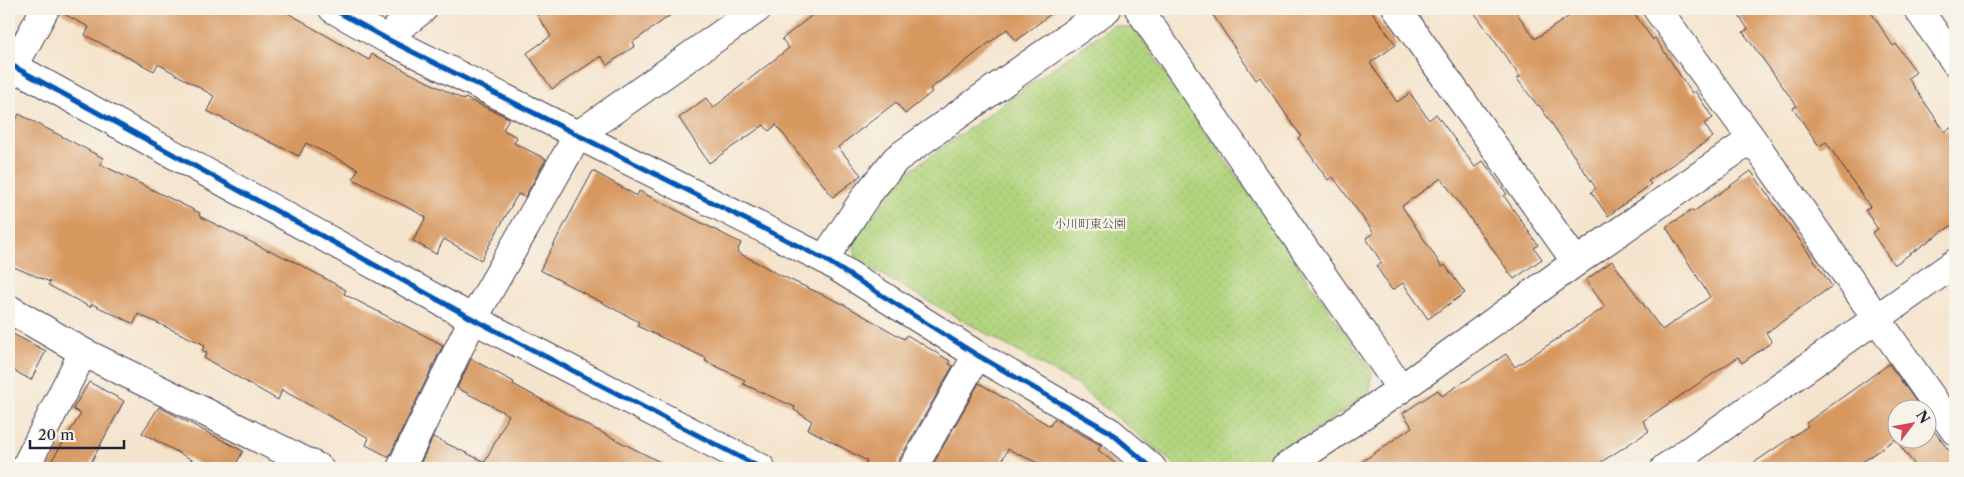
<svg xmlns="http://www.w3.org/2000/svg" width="1964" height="477" font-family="'Libre Caslon Text','Noto Serif JP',serif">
  <defs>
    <pattern id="park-dots" width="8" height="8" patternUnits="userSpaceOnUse" patternTransform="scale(1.25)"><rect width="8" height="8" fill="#b0d47d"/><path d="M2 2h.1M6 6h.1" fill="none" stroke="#97b66d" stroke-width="1.8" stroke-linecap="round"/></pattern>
  </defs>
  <rect width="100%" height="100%" fill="#f7f3e8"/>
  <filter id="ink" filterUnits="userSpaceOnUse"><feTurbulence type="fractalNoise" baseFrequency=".02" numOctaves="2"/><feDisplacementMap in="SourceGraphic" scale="10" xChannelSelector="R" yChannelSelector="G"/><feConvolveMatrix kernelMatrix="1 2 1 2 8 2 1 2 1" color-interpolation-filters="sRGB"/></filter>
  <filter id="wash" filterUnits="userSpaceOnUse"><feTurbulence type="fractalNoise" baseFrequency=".0096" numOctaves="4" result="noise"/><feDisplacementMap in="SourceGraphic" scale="20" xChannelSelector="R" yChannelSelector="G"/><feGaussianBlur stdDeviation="1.12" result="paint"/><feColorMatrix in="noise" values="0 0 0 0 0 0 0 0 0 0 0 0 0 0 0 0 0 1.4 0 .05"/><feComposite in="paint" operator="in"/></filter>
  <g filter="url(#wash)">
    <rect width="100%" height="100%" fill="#f5e4cd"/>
    <path fill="url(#park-dots)" stroke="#697b5c" d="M1113,25L1135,29L1372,372L1370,393L1258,468H1179L1077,385L856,260L854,240L908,172Z"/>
    <g id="blocks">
      <path fill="#d79860" d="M61,9H280L306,23V24L369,60L372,54L464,100L465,98L509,118L503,130L517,137L514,143L546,159L525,197L518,194L481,260L444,239L436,254L413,241L426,217L353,179L358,169L306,143L299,156L207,111L214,96L158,64L154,71L85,35L89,27L60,12Z
        M533,9H679L633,42L635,46L607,65L601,56L552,89L527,53L551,36Z
        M820,9H1057L1016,41L1007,29L930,89L932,92L905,114L896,102L838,147L861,175L833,197L776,125L769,131L764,125L709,163L679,118L706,98L713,108L789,48L782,39Z
        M1209,9H1370L1396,45L1370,63L1397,102L1410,93L1429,120L1436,114L1475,167L1483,161L1507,194L1504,196L1538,245L1534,248L1542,259L1514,279L1441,178L1402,206L1442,267L1445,265L1465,293L1428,319L1403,283L1392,290L1376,266L1382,263L1366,238L1374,233L1333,177L1328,180L1298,138L1301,136L1260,77L1256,80Z
        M1472,9H1514L1535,39L1580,9H1631L1653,40L1655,38L1692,93L1695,91L1713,118L1704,124L1713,137L1648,181L1651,184L1608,216L1591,192L1596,188L1539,105L1538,106L1517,79L1520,77Z
        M1734,9H1869L1893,46L1896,44L1916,72L1908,78L1945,132L1955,125V223L1894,265L1872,233L1878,229L1865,210L1870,207L1826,142L1819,146L1793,108L1797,106L1743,32L1748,29Z
        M19,114L103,158L100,164L200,213L199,216L269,251V250L297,263L346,290L344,294L443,345L389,457L366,445L369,438L282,390L278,400L204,358L207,353L202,350L205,345L138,314L134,324L92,304L90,307L48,285L50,282L9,265V133Z
        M593,171L637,196L639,191L741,243L737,252L782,276L843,304L904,339L907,335L950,361L949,364L953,366L899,460L897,468H863L867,461L808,429L812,421L794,410L795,407L743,384L745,380L705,361L706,358L637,326L639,322L540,270Z
        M1751,171L1832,286L1766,333L1772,342L1742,363L1738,357L1643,421L1649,431L1592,468H1353L1412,427L1403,413L1438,390L1442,396L1506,354L1515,367L1605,307L1586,280L1612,261L1662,330L1710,297L1666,227L1692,210L1693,212Z
        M9,332L46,351L31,380L9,368Z
        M471,359L514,382L513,384L585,424L672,468H418L433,437L485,462L509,415L457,388Z
        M1889,364L1920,407L1919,410H1896V440H1926V420L1955,459V468H1917L1895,439L1854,468H1746L1808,426L1806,423Z
        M89,382L124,401L88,468H47L81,414L73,409Z
        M979,383L1050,426L1054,419L1101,445L1098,450L1121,468H1048L1008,449L998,468H931Z
        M159,407L243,451L234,468H207L142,433Z"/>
    </g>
  </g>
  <g filter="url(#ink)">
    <use href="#blocks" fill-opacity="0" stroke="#423f51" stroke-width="1"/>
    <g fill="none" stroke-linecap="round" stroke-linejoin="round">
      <defs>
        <path id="minor" d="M333,9L385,38L824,259L977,355L1110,432L1152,468
          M1139,9L1401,389
          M1397,9L1576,262
          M1657,9L1752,139L1955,431
          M1918,9L1955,62
          M385,38L423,9
          M9,64L473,319L761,468
          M9,75L45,9
          M824,259L866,196L896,159L1107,9
          M9,309L83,352L319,468
          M25,468L83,352
          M401,468L473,319L578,135L757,9
          M913,468L977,355
          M1285,468L1401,389L1576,262L1752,139
          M1665,468L1955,263"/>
      </defs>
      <use href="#minor" stroke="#423f51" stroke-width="30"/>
      <use href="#minor" stroke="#fff" stroke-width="28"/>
      <defs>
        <path id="cycleway" d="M333,9L385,38L824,259L977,355L1110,432L1152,468
          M9,64L473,319L761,468"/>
      </defs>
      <use href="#cycleway" stroke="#f7f3e8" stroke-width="8"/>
      <use href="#cycleway" stroke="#0057b8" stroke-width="5"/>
    </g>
  </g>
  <g text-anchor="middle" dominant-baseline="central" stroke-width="4.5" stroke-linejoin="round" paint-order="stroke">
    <g font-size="12" fill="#4d574f" stroke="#f7f3e8">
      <text x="1090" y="223">小川町東公園</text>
    </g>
  </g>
  <rect width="1964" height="477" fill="none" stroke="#f7f3e8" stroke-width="30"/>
  <g transform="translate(1912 424) rotate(58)"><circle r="24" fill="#f7f3e8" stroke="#a29fa3"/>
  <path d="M0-4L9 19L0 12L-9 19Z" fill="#d1495b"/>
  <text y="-8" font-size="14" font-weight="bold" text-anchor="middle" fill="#22223b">N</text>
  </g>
  <path d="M30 440v8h94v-8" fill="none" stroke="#22223b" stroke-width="2.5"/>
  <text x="38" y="440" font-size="15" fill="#22223b" stroke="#f7f3e8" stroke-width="4" paint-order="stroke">20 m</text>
</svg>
